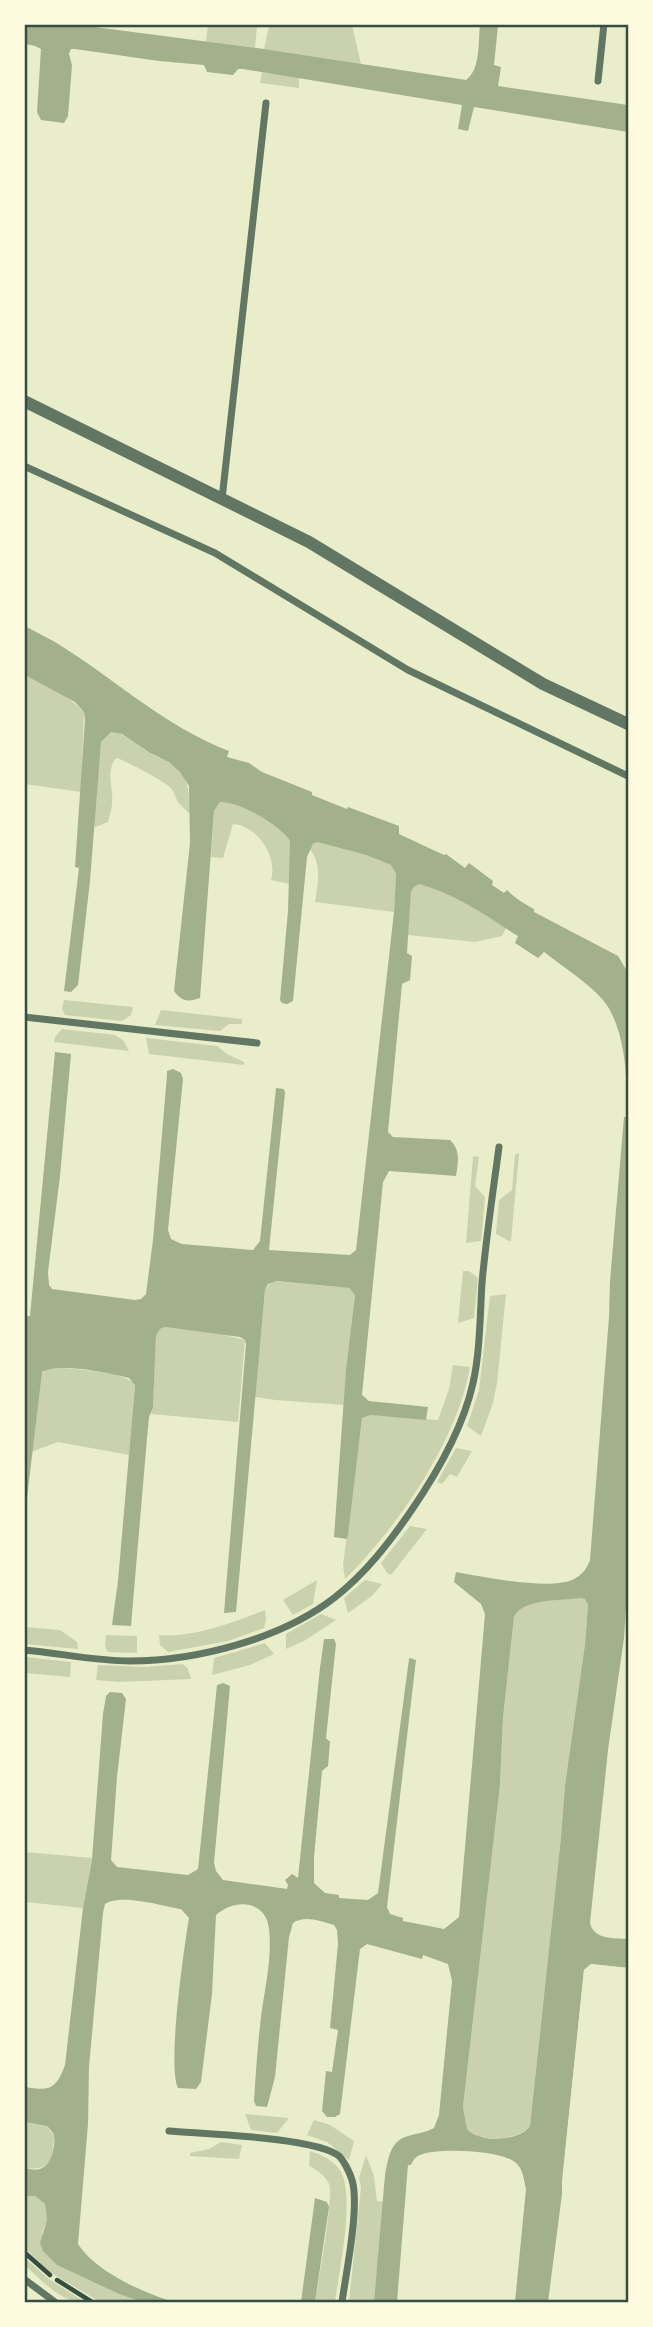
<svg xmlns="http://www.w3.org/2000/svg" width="653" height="2327" font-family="'Exo 2',sans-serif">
  <rect width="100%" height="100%" fill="#e9edc9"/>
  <path fill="#cad2ad" d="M290,24L352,25L361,64L264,49L269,26Z
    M208,25H257L255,48L206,42Z
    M262,72L299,77V88L260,83Z
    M25,675C45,684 68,695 84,712L81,792L25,784Z
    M114,731C127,736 136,744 148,752C154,756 161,758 168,761C190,773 189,793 190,814C186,810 181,806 178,802C175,797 174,791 170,787C165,782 123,759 116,758C105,772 114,788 112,804C112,810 109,816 108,822L93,828L101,742L110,732Z
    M225,801C241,806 282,823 289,838C295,850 290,871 290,884L271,880C278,857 258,826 233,824L223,858L211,857L214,811L220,802Z
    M317,842L366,855L391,865L396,874L394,912L315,902C318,882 322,866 310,849L313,844Z
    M419,884C453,893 477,910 506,928L502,936L475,942L408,935L411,892L414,887Z
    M64,1000L133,1007L131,1015L122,1021L65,1015L62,1009Z
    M161,1010L242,1019V1024H229L220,1031L155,1025Z
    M62,1029L115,1035L124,1041L129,1051L54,1042L55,1037Z
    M146,1038L217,1046L227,1054L244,1062V1065L149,1054Z
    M519,1153L511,1241H509L496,1234L499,1200L512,1190L515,1155Z
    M473,1156L479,1157L475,1186L485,1197L481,1241L466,1243Z
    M463,1271H469L478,1278L474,1318L458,1323Z
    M272,1281L349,1288L355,1295L346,1369L344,1405L275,1400L255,1397L265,1290Z
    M506,1294L497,1383L493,1403L481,1436L467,1426L479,1390L490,1296Z
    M165,1327L220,1334L245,1340L238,1422L151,1414L153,1408L156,1336L160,1329Z
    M453,1365L470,1367C457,1441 398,1527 345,1579L343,1565L362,1418L371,1415L438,1420L449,1389Z
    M63,1368C82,1370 121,1371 135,1384L129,1455L58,1442L31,1452L40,1375L47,1369Z
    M456,1448L472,1451L457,1477L450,1474L442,1484L437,1482Z
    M410,1526L427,1529L391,1575L387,1573L381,1563Z
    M317,1580L313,1604L293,1615L283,1600Z
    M365,1580L382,1584L372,1596L348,1613L344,1598Z
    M580,1597L585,1599L588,1605L585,1644L565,1785L561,1837L530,2126C519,2141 479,2143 467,2129L463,2107L500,1785L503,1718L514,1617C523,1598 562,1601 580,1597Z
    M265,1610L266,1619L264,1628L228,1641L168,1652L160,1645L159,1635C193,1638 234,1622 265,1610Z
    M321,1614L336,1620L304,1641L286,1649V1634Z
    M25,1627L60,1630L77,1642L78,1649L25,1644Z
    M106,1635L137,1636V1653L108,1652L105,1646Z
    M265,1643L274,1654L250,1665L212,1675L214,1658Z
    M25,1657L71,1662L70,1677L25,1673Z
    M183,1664L188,1669L191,1679L119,1682L96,1680L98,1665L145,1667Z
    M25,1852L92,1858L83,1908L25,1902Z
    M245,2114L289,2118L277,2133L251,2130Z
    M314,2120L330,2125L354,2141L349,2160L327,2142L307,2135Z
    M24,2122L47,2126L54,2136C53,2160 51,2171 25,2168Z
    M221,2142L242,2145L239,2159L190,2156V2153L209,2149Z
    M310,2151C322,2155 334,2160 341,2172C355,2199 339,2271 335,2302H315C318,2283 334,2198 329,2184C325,2175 317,2170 309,2166Z
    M366,2155L374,2176L377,2201L384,2202L374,2302H349L361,2187L359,2178Z
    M24,2196H35L45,2204L47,2220L42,2233L57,2265L142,2302H100L48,2271L25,2248Z
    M25,2258L49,2279L85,2302C61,2303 42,2281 25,2265Z"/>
  <path fill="#a3b18a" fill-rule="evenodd" d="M24,25H79L264,49L466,80C481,69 478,42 480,25H498L494,65L501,67L498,86L628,105V132L474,107L468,131L458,129L462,105L243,69H238L233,75L207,72L204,65L159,61L75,49H71L69,54L72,65L68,116L64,123L41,120L37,112L41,49L35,46L25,44Z
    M25,626C37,633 51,639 63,647C118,682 168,728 229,751L227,757L249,763L262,772L312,792V795L347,809L348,807L399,826V834L444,855L446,854L465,868L469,863L493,881L492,885L504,893L507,890C515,898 523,903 534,909V912L618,956L628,973V1099H626C628,1070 622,1022 603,1000C586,981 563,967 544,952L538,958L515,943L518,936C486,916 456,894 419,884L414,887L411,892L407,953L412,956L410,980L402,984L388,1132L393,1137L450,1140C461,1150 458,1163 456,1176L389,1171L383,1182L362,1395L369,1401L428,1407L426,1420L371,1415L362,1418L348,1535L347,1539L334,1537L346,1369L355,1295L349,1288L276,1281L268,1284L265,1290L236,1612L224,1613L246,1344L245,1340L240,1337L165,1327L160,1329L156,1336L153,1408L149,1417L147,1438L131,1626L112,1625L118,1581L135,1385L129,1378C110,1373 59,1362 42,1372L25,1515L24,1346L27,1325L25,1324V1316H30L55,1052L71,1054L60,1176L48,1272L49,1285L52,1289L135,1300L141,1299L146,1294L153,1240L167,1075V1071L173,1069L181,1073L183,1079L168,1230L171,1239L182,1244L253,1250L260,1241L276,1088L284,1089L285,1093L269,1250L350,1255L356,1250L394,912L396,874L391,865L366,855L317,842L313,844L307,857L293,1001L287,1004L282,1003L280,1000L288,911L290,841C282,826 237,800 220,802L214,811L200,998C188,1002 182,1002 174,991L190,843L189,786L180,772L169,762L150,753L122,734L111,732L101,742L90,881L78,985L71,992L64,991L79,868L75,867L85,720L84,712L75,702L25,675Z
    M624,1117H628V1577L624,1638L608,1750L590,1923C594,1940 614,1938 628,1939V1968L591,1964L584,1970L562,2181V2194L548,2302H515L526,2189C524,2180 523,2169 516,2163C503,2150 433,2147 418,2156C414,2158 413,2161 411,2165H408L397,2302H374L385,2175C389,2156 390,2139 412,2135C419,2133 427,2132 434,2128L439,2115L452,1981L448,1964L423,1955L422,1959L367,1944L360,1949L340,2114L335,2117H327L322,2111L326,2071L332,2072L338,2030L330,2028L338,1944L337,1930L334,1925C320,1921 305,1915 293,1923L289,1937L275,2077L267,2107L256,2106L254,2101C256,2070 258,2040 262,2009C266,1984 272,1955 269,1929C266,1900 235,1898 216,1915L212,1994L201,2082L196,2089L178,2088C167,2066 184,1948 189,1918L181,1909C162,1906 121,1893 105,1904L103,1913L89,2067L88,2124L78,2244C96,2272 144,2293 174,2302H142L117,2293L57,2265L43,2251L40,2243L47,2220L45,2204L35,2196H25V2168C30,2169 37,2171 42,2168C51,2165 56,2145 54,2136C54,2133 49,2128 47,2126L25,2122V2087C49,2091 56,2090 65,2065L83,1908L92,1859L103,1714L106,1696L110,1692L122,1693L126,1699L117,1777L111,1860L117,1867L188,1875L198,1869L217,1685L223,1683L230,1686L214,1863L216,1871L223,1880L287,1889L288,1885L285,1880L292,1874L298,1878L320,1668L324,1639H334L336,1644L326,1738L330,1742L328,1766L322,1771L314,1857V1883L325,1893L339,1895V1898L368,1900L378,1893L409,1659L410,1658L416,1660L387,1907L390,1914L403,1918V1921L444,1929L459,1917L485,1614L481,1604L454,1582L456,1572C483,1577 548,1590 572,1580C581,1576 587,1569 590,1560L609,1317L610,1281ZM580,1598L585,1599L588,1605L585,1644L565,1785L561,1837L530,2126C519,2142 479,2143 467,2129L463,2107L500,1785L503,1718L514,1617C523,1598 562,1601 580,1598Z
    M315,2198L327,2202L329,2207L315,2302H301Z"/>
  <path fill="#e9edc9" d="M591,1964L628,1968V1971L592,1968L588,1972L569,2155H565L584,1970Z"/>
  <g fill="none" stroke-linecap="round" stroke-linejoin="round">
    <path stroke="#344e41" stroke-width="4.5" d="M24,2252L50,2275
      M57,2280L92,2302"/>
    <path stroke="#617663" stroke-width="7" d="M598,81L604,24
      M24,466L215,553L408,670L628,776
      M222,499L266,103
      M24,1017L257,1043
      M24,1650C59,1653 95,1661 130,1661C196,1661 281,1639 334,1598C365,1574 389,1543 411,1511C437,1473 463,1429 473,1383C480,1353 480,1315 482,1283C486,1238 493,1192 499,1147
      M169,2131C203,2134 316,2137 339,2156C344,2161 350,2173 352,2180C360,2206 346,2273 342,2302
      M24,2279L55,2302"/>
    <path stroke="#617663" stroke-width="12" d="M24,401L309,542L543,684L628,724"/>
  </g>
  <rect width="653" height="2327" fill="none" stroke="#fefae0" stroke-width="52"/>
  <rect x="26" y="26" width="601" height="2275" fill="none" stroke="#344e41" stroke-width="2.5"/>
</svg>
